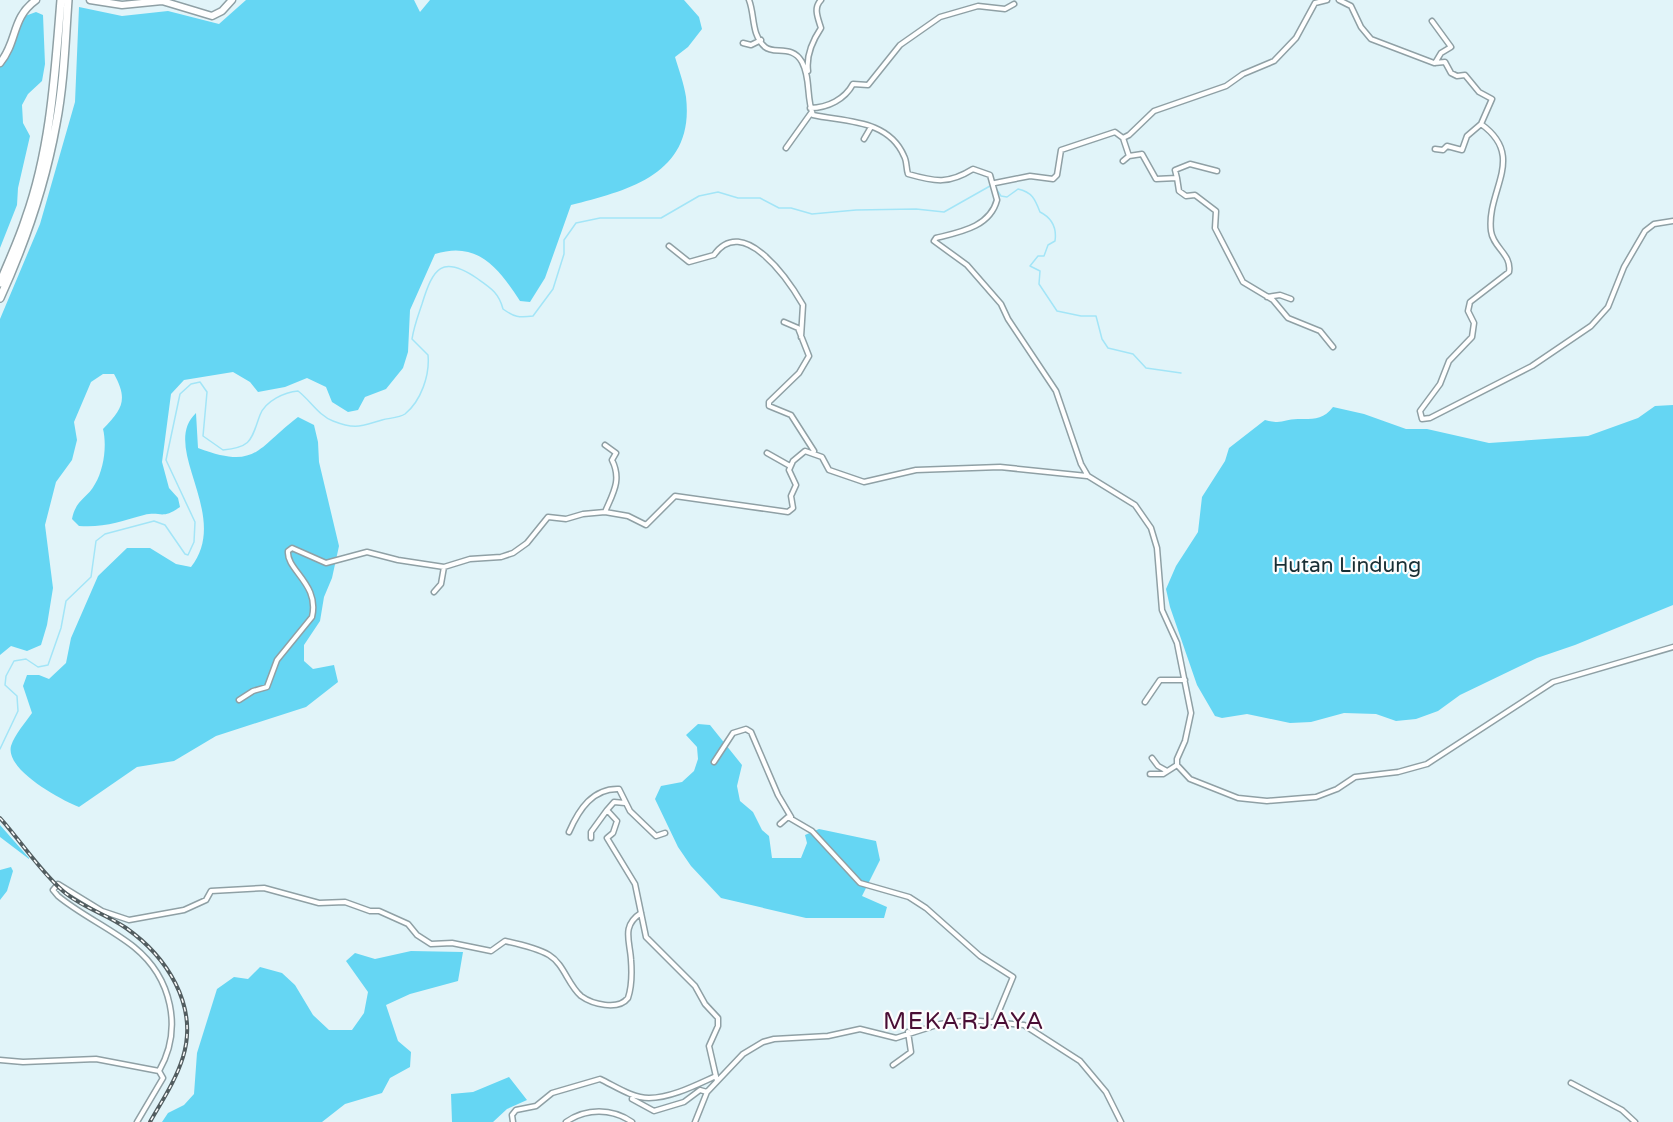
<svg xmlns="http://www.w3.org/2000/svg" width="1673" height="1122" font-family="'Varela Round',sans-serif">
  <rect width="100%" height="100%" fill="#e1f4f9"/>
  <path fill="#65d6f3" d="M246,0H414L420,12L430,0H684L699,17L702,29L688,47L675,57C679,70 684,84 686,97C695,174 629,190 571,205L545,278L530,302L520,301C499,269 478,240 435,254L410,310L408,352L403,368L386,389L365,397L358,410L348,412L332,402L326,387L307,378L285,387L258,392L250,382L233,372L184,380L171,394L162,462L169,488L178,498L180,507C162,520 161,511 144,515C121,521 104,528 79,526L72,519C76,499 87,499 95,484C104,469 107,445 103,429C123,409 128,399 114,374H103L91,382L74,422L77,440L72,460L56,482L45,525L53,588L47,625L41,645L27,651L11,646L0,655V319L40,224L75,102L79,7L122,16L168,11L219,24Z
    M36,12L43,15L45,64L42,81L28,94L22,105L23,123L30,136L18,188L17,205L0,248V62L16,25L25,16Z
    M1673,405V605L1575,645L1537,658L1460,695L1438,711L1416,719L1396,721L1376,714L1344,713L1311,722L1290,723L1247,714L1222,718L1215,716L1197,685L1170,607L1166,589L1176,566L1198,532L1202,497L1225,461L1229,448L1265,420C1283,425 1283,419 1298,419C1313,419 1323,420 1333,407L1364,414L1406,429H1427L1489,443L1588,436L1638,418L1655,406Z
    M196,413L198,448C257,470 256,449 298,417L314,425L318,442L319,462L339,546L332,578L324,597L320,621L304,645V661L313,669L334,665L338,682L306,707L216,736L174,761L137,767L79,807C61,800 5,770 11,746C15,734 25,723 32,713L23,686L27,675H39L49,679L66,663L71,638L98,576L127,548H150L176,564L191,567C232,515 159,448 196,413Z
    M698,724L710,725L742,765L737,786L740,801L753,812L762,830L769,836L772,858H801L807,843L805,835L819,829L876,841L880,860L862,896L887,907L884,918H806L721,898L691,866L678,847L655,799L661,786L682,782L694,771L698,759L697,747L686,735Z
    M0,825L29,858V859L0,837Z
    M11,867L13,871L7,891L0,900V870Z
    M411,951L463,952L458,981L410,994L386,1005L398,1041L411,1052L410,1067L390,1078L382,1093L345,1104L322,1122H162L168,1113L184,1105L194,1094L197,1053L217,989L234,977L248,979L260,967L282,973L295,985L313,1015L329,1030H352L364,1013L368,992L346,961L355,953L375,959Z
    M509,1077L527,1100L507,1109L493,1122H452L451,1094L473,1092Z"/>
  <g fill="none" stroke-linecap="round" stroke-linejoin="round">
    <path stroke="#a3e5f7" stroke-width="1.5" d="M995,187L1001,196L1007,197L1018,189C1032,192 1035,199 1040,212C1052,218 1057,227 1055,241L1048,245L1044,256H1038L1030,266L1040,271L1039,284L1057,311L1081,316H1096L1102,339L1108,348L1133,354L1146,368L1181,373
      M0,749L18,711L17,696L5,685L6,676L14,661L26,659L38,667L48,665L61,628L66,601L91,577L96,541L105,534L154,521L165,525L185,554L188,555L194,542L195,522L166,460L180,394L191,384L200,382L207,392L203,436L223,450C253,447 251,439 260,415C265,401 285,392 298,391C310,400 319,416 333,421C356,430 361,426 382,420C389,418 399,418 405,414C421,401 430,375 428,355L412,339C414,326 418,316 422,304C433,268 442,254 478,279C491,288 499,293 503,309C514,317 519,318 533,316L553,289L564,254V240L576,223L600,218H661L699,196L718,192L738,198H760L779,208H791L812,214L856,210L916,209L944,212L990,186"/>
    <defs>
      <path id="minor" d="M749,0C755,15 751,35 765,47C774,55 792,44 802,62C811,79 806,97 813,115C845,122 888,119 904,156C907,161 906,168 908,174C936,182 949,184 973,169L990,175L997,200C990,227 960,232 936,238L934,241L967,265L1001,304L1008,319L1056,391L1081,464L1088,476L1135,505L1151,528L1157,548L1162,610L1177,643L1191,713L1185,741L1177,759V765L1190,779L1238,798L1267,801L1316,797L1337,789L1355,777L1398,772L1427,764L1553,682L1673,647
        M1339,0L1351,6L1361,27L1371,39L1434,63L1445,62L1451,73L1457,76L1465,75L1479,92L1492,99L1481,124C1527,157 1486,190 1491,231C1493,248 1512,254 1509,272L1470,302L1468,311L1474,323L1472,337L1449,361L1440,384L1420,411L1422,419L1430,418L1532,366L1591,326L1608,307L1624,267L1645,231L1654,224L1673,221
        M1432,21L1451,47L1441,53L1435,63
        M743,43L751,45L761,40
        M808,71C806,56 813,40 821,28C818,18 813,8 821,0
        M810,108C828,108 845,99 853,84L868,85L900,45L940,17L978,6L1005,9L1014,4
        M1123,138L1129,156L1142,154L1156,179L1177,178L1179,191L1186,196L1195,195L1216,211L1215,228L1243,282L1273,300L1288,318L1320,331L1333,347
        M864,139L871,127
        M786,148L811,113
        M1435,149L1443,150L1447,146L1462,150L1467,136L1481,124
        M1123,161L1129,156
        M1177,178L1175,170L1190,164L1217,171
        M995,183L1030,176L1053,179L1057,175L1061,150L1115,132L1123,138L1129,135L1154,111L1226,86L1243,74L1274,61L1296,38L1315,3L1327,0
        M669,246L689,262L714,255C743,214 788,279 803,305L801,337
        M1267,297L1280,295L1291,299
        M784,322L798,328L809,356L799,373L769,402V406L791,415L814,451
        M605,445L616,453L612,460C622,480 613,493 605,512
        M767,453L790,466
        M434,592L441,584L444,567
        M239,700L253,691L267,687L277,660L312,617C320,584 286,570 288,551L292,548L326,563L367,552L398,560L444,567L470,559L501,557L513,553L527,543L548,517L566,519L583,514L605,512L628,516L646,525L675,496L788,512L793,508L791,496L796,485L789,470L793,461L805,451L822,457L829,470L864,482L916,470L1000,467L1087,476
        M1145,702L1160,680H1185
        M1152,758L1158,766L1167,771
        M714,762L733,733L746,729L751,732L778,795L791,817
        M1150,774H1163L1177,765
        M607,810L614,802L625,803
        M780,824L788,817L812,831L860,883L909,897L926,908L980,956L1013,977L994,1023
        M569,832C579,809 593,788 619,789L630,811L656,836L665,833
        M591,838V832L607,810L617,821L613,833L607,838L635,884L646,937L695,986L705,1004L718,1018V1026L709,1046L717,1081
        M0,1060L23,1062L96,1059L159,1071L163,1078L137,1122
        M893,1065L911,1052L908,1032
        M159,1071C183,1029 172,978 134,947C110,928 81,915 58,896L53,890L58,884L102,911L129,920L184,910L206,900L211,891L264,888L319,903L345,902L370,911H379L408,924L417,935L431,944L452,943L491,951L505,941C519,944 537,948 549,955C564,964 568,985 581,996C592,1004 618,1011 628,998C632,986 632,973 631,960C630,941 621,926 641,913
        M1571,1083L1622,1110L1635,1122
        M633,1095L632,1099L654,1111L684,1102L700,1090L707,1092
        M513,1122L512,1115L516,1110L536,1106L552,1093L600,1079C615,1086 632,1098 649,1098C671,1098 696,1085 716,1076
        M566,1122C586,1108 612,1108 632,1122
        M695,1122L707,1092L743,1054L763,1042L774,1039L828,1036L860,1029L896,1038L940,1024L969,1020L1024,1025L1080,1061L1106,1092L1121,1122"/>
      <path id="trunk" d="M90,0L122,5L162,1L212,16L222,11L232,0
        M0,63C18,41 11,18 36,0"/>
      <path id="motorway" d="M0,283C9,261 19,240 26,218C51,148 55,73 61,0
        M0,298C26,241 45,185 56,124C64,83 65,41 68,0"/>
    </defs>
    <use href="#minor" stroke="#8fa0a5" stroke-width="7"/>
    <use href="#trunk" stroke="#8fa0a5" stroke-width="9"/>
    <use href="#motorway" stroke="#8fa0a5" stroke-width="10"/>
    <use href="#minor" stroke="#fff" stroke-width="4"/>
    <use href="#trunk" stroke="#fff" stroke-width="6"/>
    <use href="#motorway" stroke="#fff" stroke-width="7"/>
    <defs>
      <path id="rail" d="M0,818C20,840 40,871 63,891C81,907 106,914 126,928C166,956 199,1005 183,1057C176,1080 162,1101 150,1122"/>
    </defs>
    <use href="#rail" stroke="#525d60" stroke-width="4"/>
    <use href="#rail" stroke="#fdfdfd" stroke-width="1.5" stroke-dasharray="4.5" stroke-linecap="butt"/>
  </g>
  <g text-anchor="middle" dominant-baseline="central" stroke-width="4.5" stroke-linejoin="round" paint-order="stroke">
    <g font-size="21" fill="#192f35" stroke="#fdfdfd">
      <text x="1347" y="565">Hutan Lindung</text>
    </g>
    <g font-size="24" letter-spacing="1.5" fill="#490e35" stroke="#fdfdfd">
      <text x="964" y="1021">MEKARJAYA</text>
    </g>
  </g>
</svg>
